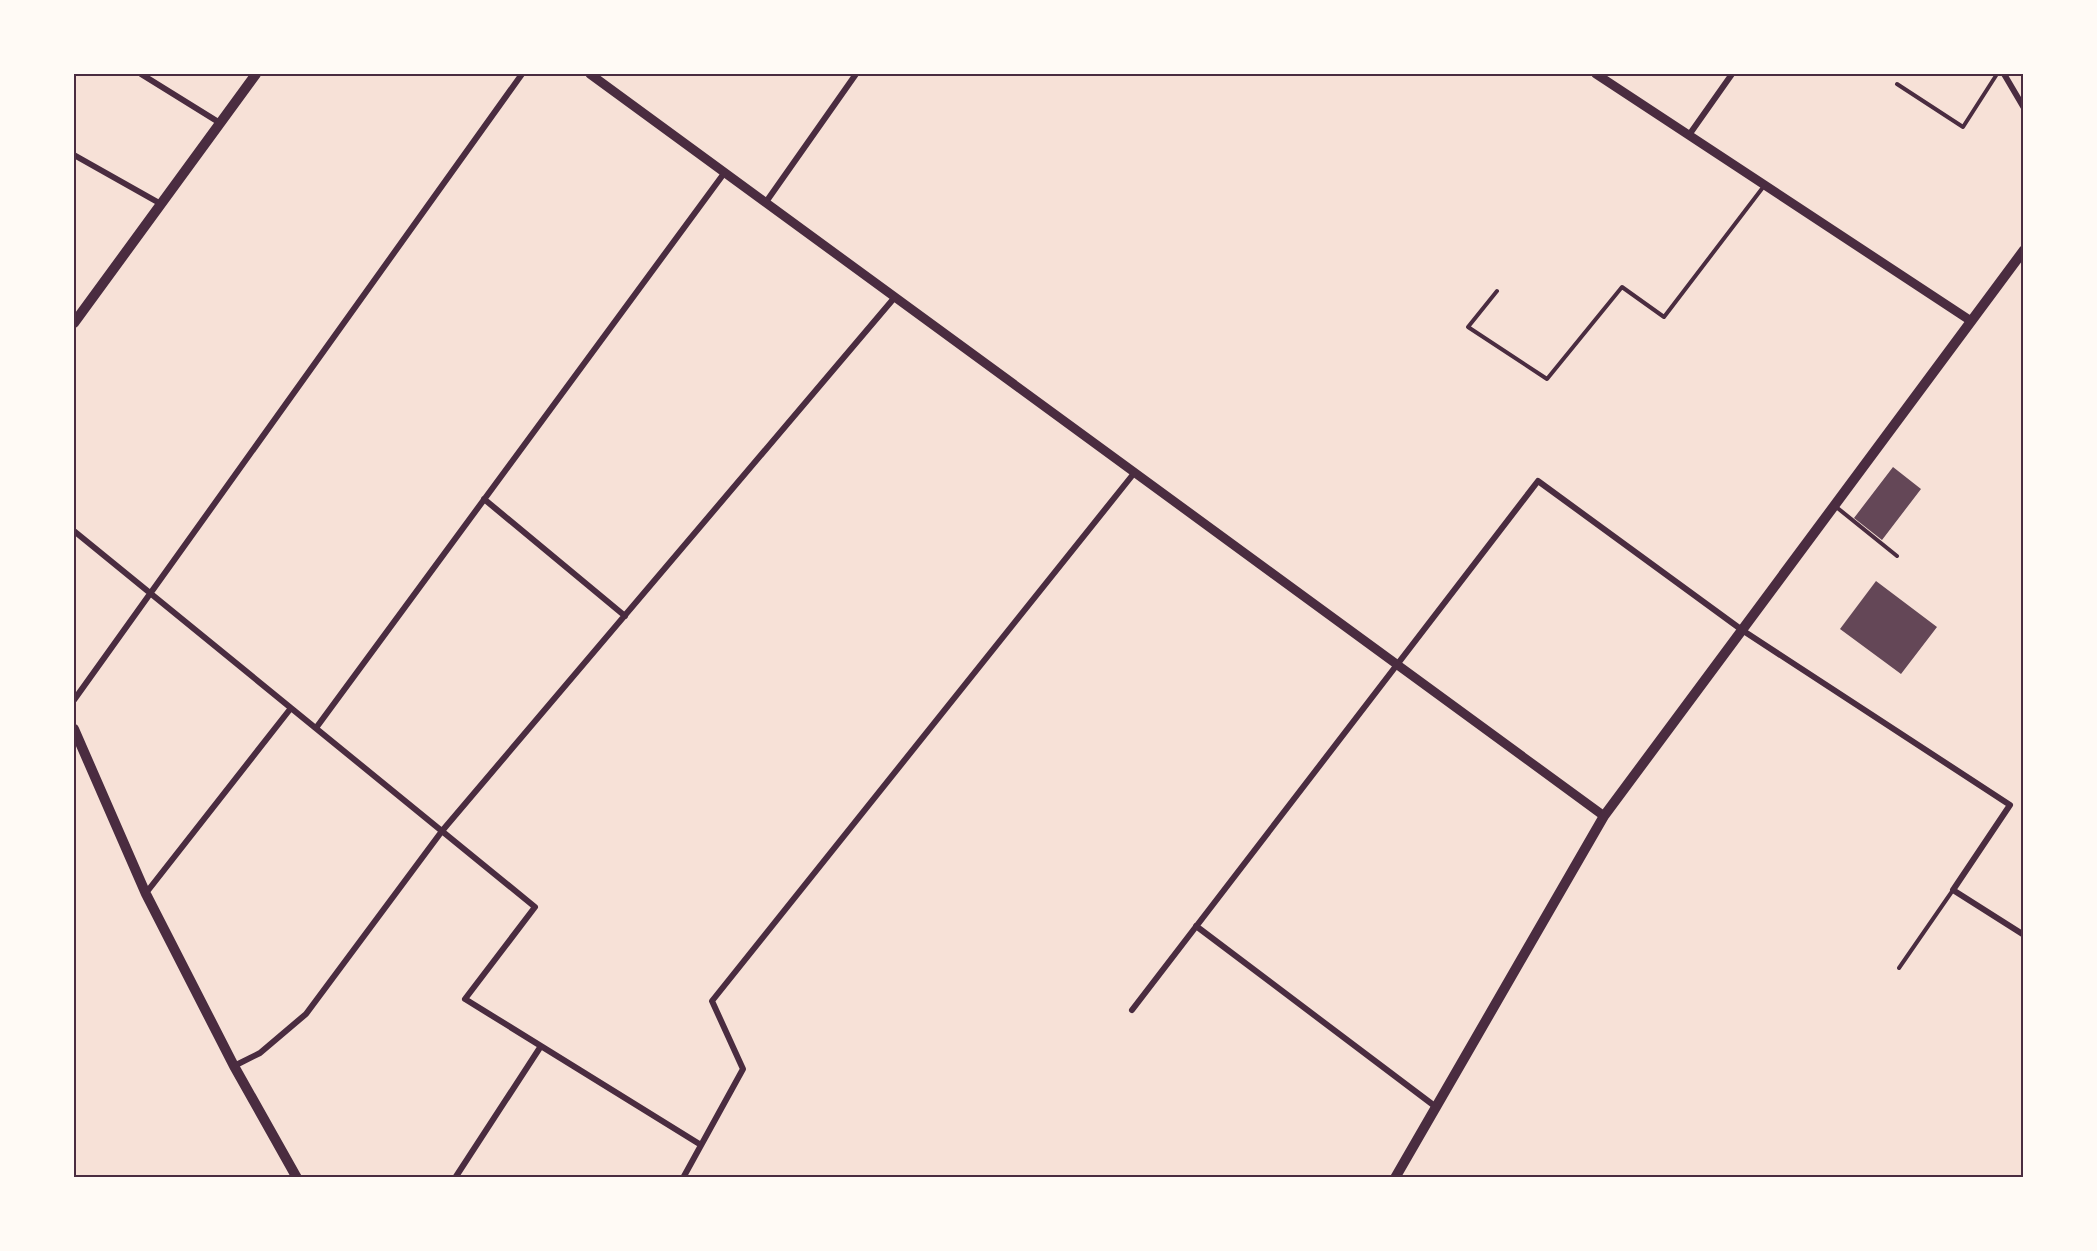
<svg xmlns="http://www.w3.org/2000/svg" width="2097" height="1251" font-family="'Work Sans',sans-serif">
  <rect width="100%" height="100%" fill="#f7e1d7"/>
  <path fill="#644757" d="M1893,467L1921,489L1882,540L1854,518Z
    M1876,581L1937,627L1901,674L1840,629Z"/>
  <g fill="none" stroke-linecap="round" stroke-linejoin="round">
    <path stroke="#4a2c40" stroke-width="4" d="M1897,84L1963,127L1997,74
      M1497,291L1468,327L1547,379L1622,287L1664,317L1764,186
      M1835,506L1897,556
      M1899,968L1953,890"/>
    <path stroke="#4a2c40" stroke-width="6" d="M141,74L220,123
      M2004,74L2024,108
      M1689,135L1732,74
      M74,155L161,204
      M766,202L856,74
      M484,499L625,616
      M74,531L535,907L465,999L701,1145
      M74,700L522,74
      M316,728L725,172
      M146,893L291,708
      M1196,926L1436,1107
      M1132,1010L1538,481L1742,630L2010,805L1953,890L2024,935
      M234,1066L260,1053L306,1014L442,831L895,297
      M455,1178L541,1046
      M683,1178L743,1069L712,1001L1135,472"/>
    <path stroke="#4a2c40" stroke-width="9" d="M590,74L1604,816
      M1596,74L1971,321"/>
    <path stroke="#4a2c40" stroke-width="10" d="M74,323L256,74
      M1395,1178L1604,816L2024,250"/>
    <path stroke="#4a2c40" stroke-width="10" d="M74,729L146,894L234,1066L297,1178"/>
  </g>
  <rect width="2097" height="1251" fill="none" stroke="#fffaf5" stroke-width="150"/>
  <rect x="75" y="75" width="1947" height="1101" fill="none" stroke="#4a2c40" stroke-width="2"/>
</svg>
